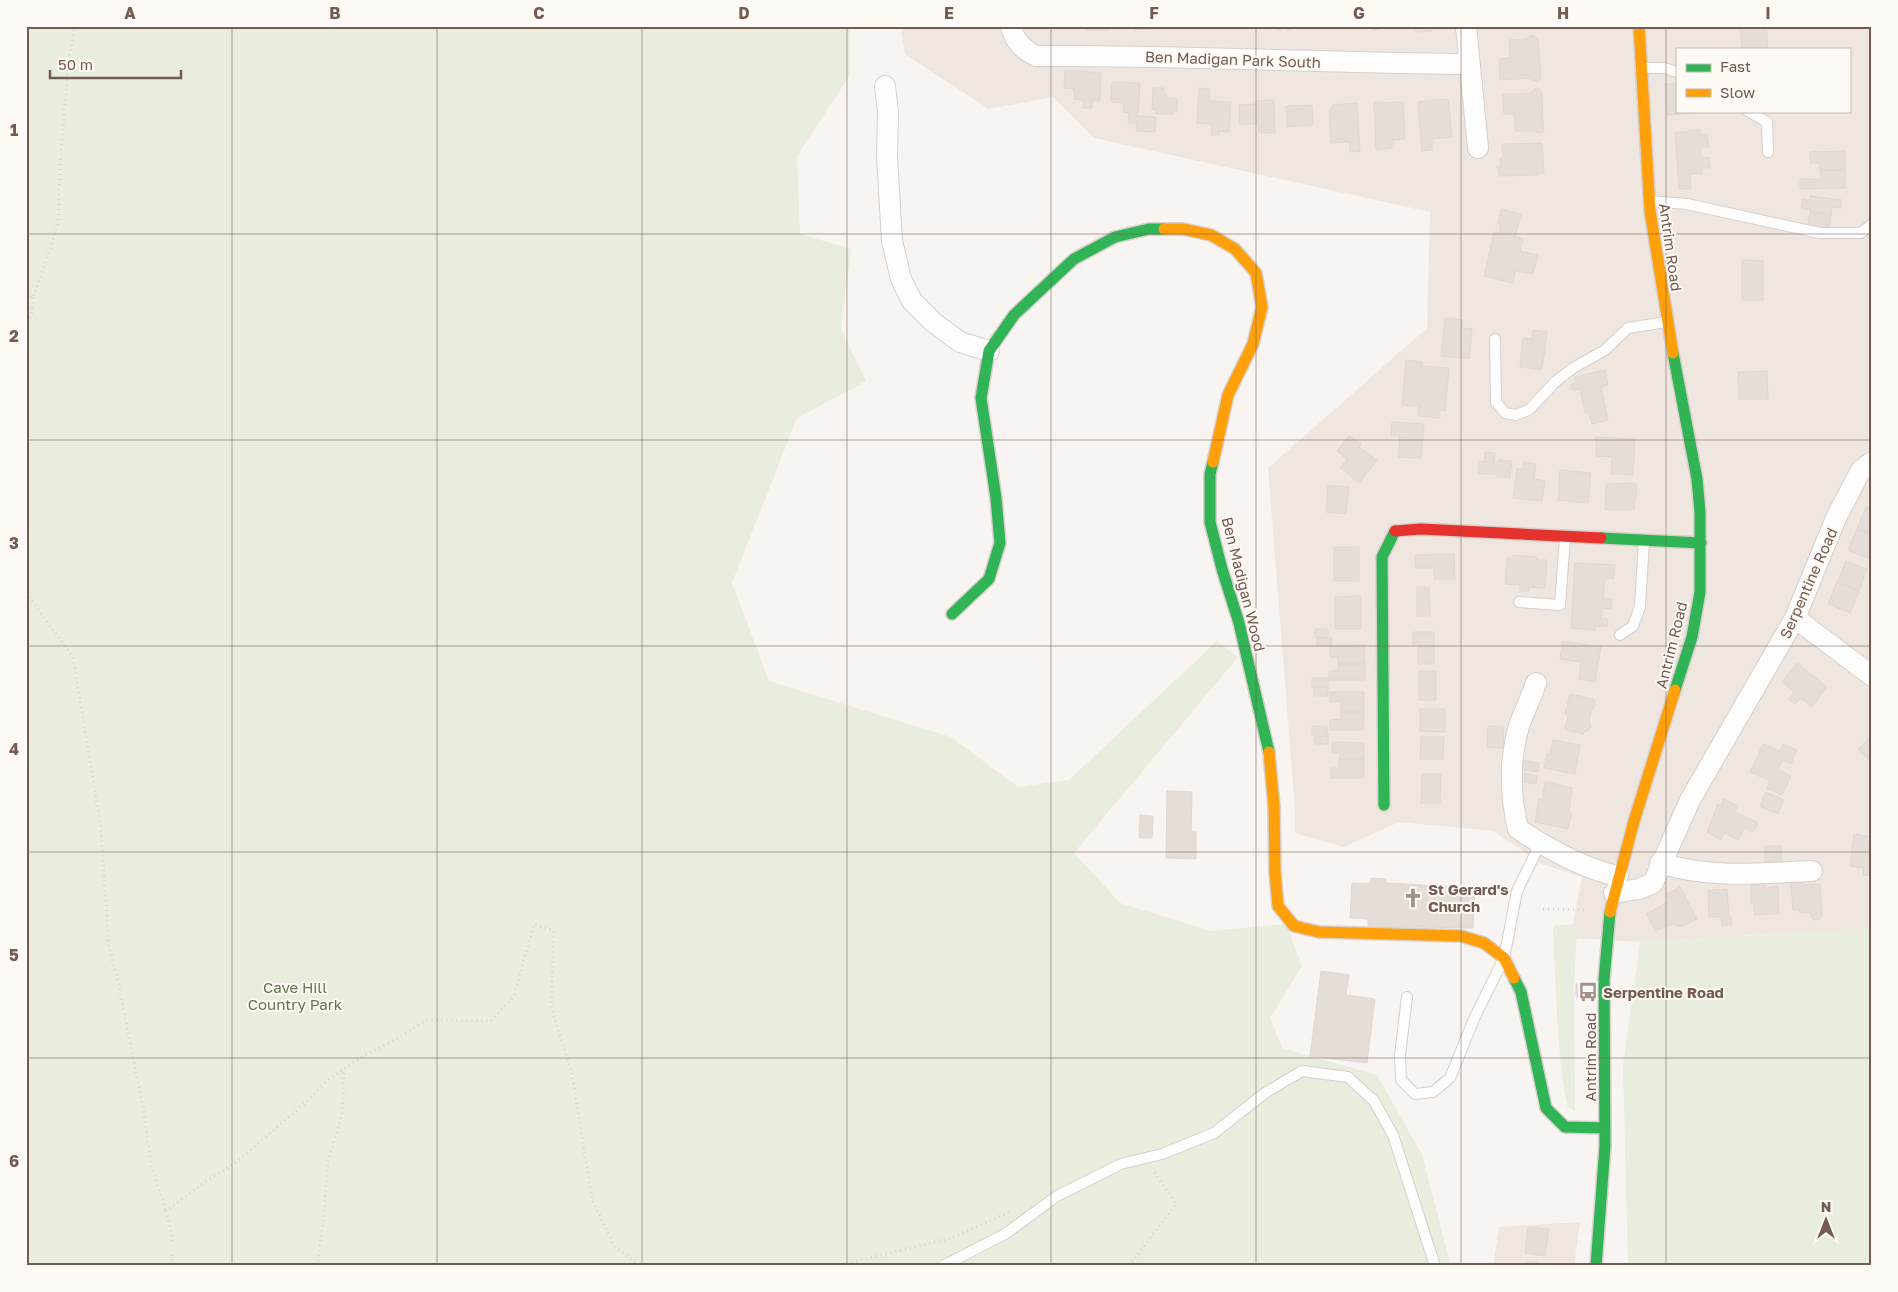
<svg xmlns="http://www.w3.org/2000/svg" width="1898" height="1292" font-family="'Golos Text',sans-serif">
  <rect width="100%" height="100%" fill="#f8f4f1"/>
  <path fill="#f0e6e0" fill-rule="evenodd" d="M900,26H1872V928L1640,942L1570,938L1582,877L1542,864L1493,831L1399,822L1344,847L1295,833V809L1268,468L1427,328L1430,212L1094,138L1053,97L989,109L905,54ZM1677,49H1849V111H1677Z
    M1580,1222L1574,1266H1493L1499,1227Z"/>
  <path fill="#e8eddd" d="M26,26H850V75L797,156L800,234L851,249L841,329L866,381L797,418L732,583L769,681L951,737L1018,787L1069,780L1217,641L1238,657L1074,853L1120,903L1212,931L1286,924L1302,966L1270,1018L1282,1048L1377,1075L1422,1155L1451,1266H26Z
    M1575,924L1577,930L1574,985L1575,1111L1567,1106C1556,1047 1556,986 1553,926Z
    M1872,928V1266H1628L1623,1066L1640,942Z"/>
  <path fill="#e4ddd8" stroke="#e0d7d4" d="M1086,26H1110V30H1086Z
    M1135,26H1168L1154,27V29L1135,30Z
    M1276,26H1300L1287,30V28L1277,30Z
    M1372,26H1389V28L1372,30Z
    M1404,26H1431L1432,31L1416,32V27L1404,28Z
    M1740,26H1766L1768,49H1742Z
    M1531,35L1538,38L1541,78L1538,81H1533L1530,78L1500,80L1499,59L1510,58L1509,40L1526,39Z
    M1065,70L1101,73L1100,101H1092V108H1083L1084,100L1074,99V89L1064,88Z
    M1112,82L1140,83L1138,116L1156,117L1155,132L1136,131L1137,123H1128L1129,113L1123,112L1124,103L1111,102Z
    M1665,84H1677V111L1703,112L1667,115Z
    M1153,88H1164V94L1169,98H1177V112H1174V114H1156V110H1152Z
    M1199,88L1210,89L1209,101L1231,102L1229,132L1219,131V135H1211L1212,124L1197,123Z
    M1538,88L1541,90L1542,94L1543,124L1544,129L1542,133H1538L1534,131H1515L1514,114H1504L1502,94L1531,93L1534,89Z
    M1448,99L1452,137L1432,139V150L1422,151L1418,102Z
    M1274,100L1275,133H1259L1258,124H1240L1239,105L1256,104V101Z
    M1403,102L1405,139L1392,140V148L1376,150L1374,103Z
    M1357,103L1360,151L1350,152V142L1331,143L1329,109H1332V105Z
    M1312,105L1313,125L1287,127L1286,106Z
    M1688,130H1700V135L1707,134L1709,147H1701V158L1709,157L1710,168H1702V174H1690L1691,189H1679L1675,132H1688Z
    M1542,143L1544,173H1538V175L1499,176L1498,167H1501L1500,159L1503,158L1502,144Z
    M1845,151V170H1820V163H1810V152Z
    M1820,170H1845V188L1800,189V179H1821Z
    M1810,196L1842,200L1841,208L1832,207L1831,215L1810,212V210L1801,208L1802,199L1810,200Z
    M1501,209L1521,214L1515,237L1523,238L1520,251L1538,255L1533,274L1515,271L1513,283L1484,276L1494,232L1499,233L1501,224H1498Z
    M1810,212L1831,215L1829,232L1807,229Z
    M1742,260L1763,261V300H1742Z
    M1445,318L1463,320L1462,328L1472,329L1469,359L1441,356Z
    M1533,330L1547,332L1542,370L1520,367L1523,338L1532,339Z
    M1406,360L1423,362L1422,366L1449,368L1445,411L1440,410V418L1418,416L1419,406L1402,405Z
    M1605,370L1608,385L1601,387L1608,420L1592,424L1589,413H1585L1580,389L1574,391L1571,389V385L1576,382L1575,377Z
    M1767,371L1768,399H1739L1738,372Z
    M1392,422L1424,424L1421,458L1398,457L1400,436L1391,435Z
    M1349,435L1361,444L1359,447L1377,460L1359,483L1340,468L1347,459L1337,451Z
    M1596,437L1635,439L1633,475L1611,474L1612,457L1596,456Z
    M1485,452L1495,453L1494,462L1498,463V460L1512,461L1510,477H1497V475L1478,473L1479,461L1484,462Z
    M1524,462L1536,464L1534,479L1545,481L1542,501L1513,498L1517,469H1523Z
    M1560,470L1591,473L1588,503L1558,500Z
    M1634,483L1637,486L1634,510H1605L1606,484Z
    M1328,485L1349,487L1346,514L1326,512Z
    M1866,507L1872,510V535L1857,529Z
    M1857,529L1872,535V554L1870,559L1848,550Z
    M1334,547H1359V581H1334Z
    M1454,554L1455,579H1434V568H1416L1415,555Z
    M1513,555L1537,557V560H1547L1545,588L1529,587V591H1520V585L1505,584L1507,558H1513Z
    M1846,561L1867,569L1859,591L1837,582Z
    M1575,563L1615,565L1614,579L1605,578L1603,598L1612,599L1611,609L1602,608L1601,619H1608L1607,627L1595,626V630L1571,628Z
    M1837,582L1859,591L1850,613L1828,604Z
    M1417,587H1429L1430,616H1417Z
    M1361,596V629H1335V597Z
    M1315,629H1328V638H1315Z
    M1413,632H1434V664H1418V644H1413Z
    M1317,638H1332V646H1317Z
    M1563,641L1601,647L1595,682L1579,679L1581,662L1560,659Z
    M1364,645L1365,664H1338V657H1330V646Z
    M1797,663L1827,687L1812,707L1801,698L1795,704L1788,699L1794,692L1782,682Z
    M1338,664H1365V680H1329V671L1338,670Z
    M1419,671H1436V700H1419Z
    M1312,678H1328V687H1312Z
    M1314,687H1328V696H1314Z
    M1330,692H1364V712H1341V702H1330Z
    M1570,694L1593,699L1595,701L1594,708L1591,710L1589,720L1591,727L1588,731H1584V734L1565,730L1568,715L1565,714Z
    M1420,709H1445V732L1420,731Z
    M1341,712H1364L1363,730H1330V720L1341,719Z
    M1312,726L1328,727V735H1312Z
    M1488,726L1504,727L1503,748L1487,747Z
    M1872,735V762L1858,750Z
    M1328,736V744H1315L1314,737Z
    M1421,737H1444L1443,759H1420Z
    M1553,740L1580,745L1575,774L1544,768L1547,753L1550,754Z
    M1332,742L1364,743V759H1339L1340,753H1332Z
    M1763,744L1780,751L1783,744L1797,750L1791,764L1782,760L1778,770L1791,776L1782,795L1767,788L1770,781L1750,772Z
    M1339,759H1364V778H1331V768H1339Z
    M1524,760L1539,763L1538,772L1523,770Z
    M1523,773L1537,776L1536,784L1522,782Z
    M1422,774H1441L1440,803H1421Z
    M1545,782L1572,788L1569,813L1571,814L1568,829L1535,822L1539,799L1542,800Z
    M1167,791L1192,792L1191,832H1196V859L1166,858Z
    M1766,792L1784,800L1778,814L1760,806Z
    M1724,799L1738,806L1735,812L1757,822V825L1755,830L1751,832L1744,828L1738,840L1724,833L1721,840L1707,832L1718,804L1721,806Z
    M1140,815L1153,816L1152,838H1139Z
    M1854,834L1872,837V876L1863,875L1864,868L1850,866Z
    M1765,846H1781L1782,863L1765,864Z
    M1371,878L1386,879V883L1475,888L1473,928L1368,926V919L1350,918L1352,883L1370,884Z
    M1804,882V885L1820,884L1822,916L1820,919L1813,920L1811,917L1810,912L1800,913L1799,910H1793L1791,883Z
    M1765,884V888L1778,886L1779,914L1754,915V904H1751V885Z
    M1680,887L1697,919L1681,927L1672,924L1655,931L1647,914L1669,901L1665,895Z
    M1727,889L1729,917L1731,916L1732,925H1722L1721,917H1709L1708,890Z
    M1321,971L1349,975L1346,995L1375,999L1367,1063L1310,1056Z
    M1576,984H1580V997H1576Z
    M1528,1227L1549,1229L1545,1256L1525,1253Z
    M1527,1262H1537V1266H1527Z"/>
  <g fill="none" stroke-linecap="round" stroke-linejoin="round">
    <defs>
      <path id="lane" d="M1643,68H1664L1677,72
        M1748,111L1767,122L1768,152
        M1650,201L1687,204L1820,233H1861L1872,224
        M1495,339L1496,402L1505,413L1516,415L1529,410L1555,382L1573,368L1605,350L1628,328L1666,322
        M1519,602L1560,605L1565,537
        M1620,635L1633,626L1640,607L1644,541
        M1407,997L1400,1055L1401,1080L1415,1094L1433,1092L1450,1078L1474,1019L1504,958L1517,891L1540,844
        M943,1266L1005,1234L1057,1196L1121,1164L1162,1154L1214,1133L1265,1093L1302,1071L1348,1077L1374,1101L1393,1135L1435,1266"/>
      <path id="street" d="M1011,26C1014,41 1023,50 1036,56C1181,55 1325,63 1470,64
        M1466,26L1478,148
        M885,86L888,112L887,156L892,241L901,279L912,301L933,322L960,342L989,351
        M1795,618L1872,676
        M1536,683C1531,698 1524,712 1519,726C1509,760 1510,795 1518,829C1547,848 1584,869 1618,876
        M1660,863C1710,879 1761,873 1812,871
        M1614,893L1639,889L1653,883L1690,800L1795,618L1836,518L1861,470L1872,462"/>
      <path id="fast" d="M1673,353L1697,479L1700,512V592L1692,637L1675,690
        M1213,462L1210,474V522L1222,569L1239,623L1269,752
        M1601,538L1701,543
        M952,614L989,579L1000,543L996,498L981,398L989,351L1014,315L1074,259L1115,237L1149,229H1164
        M1384,805L1382,557L1395,531
        M1514,978L1521,992L1546,1108L1565,1127L1605,1128
        M1596,1266L1605,1146L1604,980L1610,912"/>
      <path id="slow" d="M1639,26L1650,211L1673,353
        M1164,229H1183L1211,235L1235,249L1256,273L1262,307L1253,344L1228,395L1213,462
        M1269,752L1274,807L1275,872L1278,906L1294,926L1319,932L1461,936L1484,943L1504,958L1514,978
        M1610,912L1634,821L1675,690"/>
      <path id="jam" d="M1395,531L1421,529L1601,538"/>
    </defs>
    <use href="#lane" stroke="#d5d0cc" stroke-width="12"/>
    <use href="#street" stroke="#d5d0cc" stroke-width="22"/>
    <use href="#fast" stroke="#d8d0cc" stroke-width="14"/>
    <use href="#slow" stroke="#d8d0cc" stroke-width="14"/>
    <use href="#jam" stroke="#d8d0cc" stroke-width="14"/>
    <path stroke="#dad4d0" stroke-width="3" stroke-dasharray="1 4" stroke-linecap="butt" d="M34,296L58,225L60,163L69,58L75,26
      M26,299L34,296L31,316L26,322
      M26,593L73,657L101,829L109,947L118,981L144,1113L151,1165L166,1211
      M1543,909L1586,910
      M172,1266V1236L166,1211L206,1181L234,1164L302,1106L329,1079L365,1055L398,1038L426,1020L491,1021L514,996L534,924L554,931L551,1006L572,1074L592,1200L615,1247L640,1266
      M317,1266L324,1214L328,1160L342,1116L344,1069
      M837,1266L951,1238L1010,1212
      M1129,1266L1176,1204L1152,1169"/>
    <use href="#lane" stroke="#fefdfd" stroke-width="10"/>
    <use href="#street" stroke="#fefdfd" stroke-width="20"/>
    <use href="#fast" stroke="#30b455" stroke-width="11"/>
    <use href="#slow" stroke="#ff9f0a" stroke-width="11"/>
    <use href="#jam" stroke="#e5322d" stroke-width="11"/>
  </g>
  <path fill="none" stroke="#745b52" stroke-width="1" stroke-opacity="0.55" d="M232,26V1266M437,26V1266M642,26V1266M847,26V1266M1051,26V1266M1256,26V1266M1461,26V1266M1666,26V1266M26,234H1872M26,440H1872M26,646H1872M26,852H1872M26,1058H1872"/>
  <defs>
    <symbol id="church-bare" viewBox="-9 -9 18 18"><path d="M-1.2-6h2.4v3.5h3.3v2.4h-3.3V6h-2.4V-.1h-3.3v-2.4h3.3Z" fill="#a2918a" stroke="#fdf9f4" stroke-width="2.5" paint-order="stroke"/></symbol>
    <symbol id="bus-bare" viewBox="-9 -9 18 18"><path d="M-5-6H5V4H4V6H2V4H-2V6H-4V4H-5ZM-3.5-4V0h7V-4ZM-3.5 1.2v1.5H-2V1.2ZM2 1.2v1.5H3.5V1.2Z" fill="#a2918a" stroke="#fdf9f4" stroke-width="2.5" paint-order="stroke"/></symbol>
  </defs>
  <g fill-rule="evenodd">
    <use href="#church-bare" x="1399" y="884" width="28" height="28"/>
    <use href="#bus-bare" x="1574" y="978" width="28" height="28"/>
  </g>
  <g text-anchor="middle" dominant-baseline="central" stroke-width="4" stroke-linejoin="round" paint-order="stroke">
    <g font-size="15" fill="#745b52" stroke="#fdf9f4">
      <text transform="translate(1233 59) rotate(2)">Ben Madigan Park South</text>
      <text transform="translate(1671 247) rotate(82)">Antrim Road</text>
      <text transform="translate(1808 583) rotate(-66)">Serpentine Road</text>
      <text transform="translate(1244 584) rotate(76)">Ben Madigan Wood</text>
      <text transform="translate(1671 645) rotate(-76)">Antrim Road</text>
      <text transform="translate(1590 1057) rotate(-90)">Antrim Road</text>
    </g>
    <g font-size="15" font-weight="bold" fill="#745b52" stroke="#fdf9f4" text-anchor="start">
      <text x="1428" y="889">St Gerard's<tspan x="1428" dy="17">Church</tspan></text>
      <text x="1603" y="992">Serpentine Road</text>
    </g>
    <g font-size="15" fill="#5d784c" stroke="#fdf9f4">
      <text x="295" y="987">Cave Hill<tspan x="295" dy="17">Country Park</tspan></text>
    </g>
  </g>
  <rect width="1898" height="1292" fill="none" stroke="#fdf9f4" stroke-width="55"/>
  <rect x="1676" y="48" width="175" height="65" fill="#fdf9f4" stroke="#c6bab3"/>
  <rect x="1686" y="64" width="25" height="8" fill="#30b455" stroke="#c6bab3"/>
  <text x="1720" y="72" font-size="15" fill="#745b52">Fast</text>
  <rect x="1686" y="89" width="25" height="8" fill="#ff9f0a" stroke="#c6bab3"/>
  <text x="1720" y="98" font-size="15" fill="#745b52">Slow</text>
  <g transform="translate(1826 1220)" stroke="#fdf9f4" stroke-width="4" paint-order="stroke">
  <path d="M0-4L9 19L0 12L-9 19Z" fill="#745b52"/>
  <text y="-8" font-size="14" font-weight="bold" text-anchor="middle" fill="#745b52">N</text>
  </g>
  <path d="M50 70v8h131v-8" fill="none" stroke="#745b52" stroke-width="2.5"/>
  <text x="58" y="70" font-size="15" fill="#745b52" stroke="#fdf9f4" stroke-width="4" paint-order="stroke">50 m</text>
  <rect x="28" y="28" width="1842" height="1236" fill="none" stroke="#745b52" stroke-width="2"/>
  <g font-size="16" text-anchor="middle" font-weight="bold" fill="#745b52">
    <text x="130" y="19">A</text>
    <text x="335" y="19">B</text>
    <text x="539" y="19">C</text>
    <text x="744" y="19">D</text>
    <text x="949" y="19">E</text>
    <text x="1154" y="19">F</text>
    <text x="1359" y="19">G</text>
    <text x="1563" y="19">H</text>
    <text x="1768" y="19">I</text>
    <text x="14" y="136">1</text>
    <text x="14" y="342">2</text>
    <text x="14" y="549">3</text>
    <text x="14" y="755">4</text>
    <text x="14" y="961">5</text>
    <text x="14" y="1167">6</text>
  </g>
</svg>
